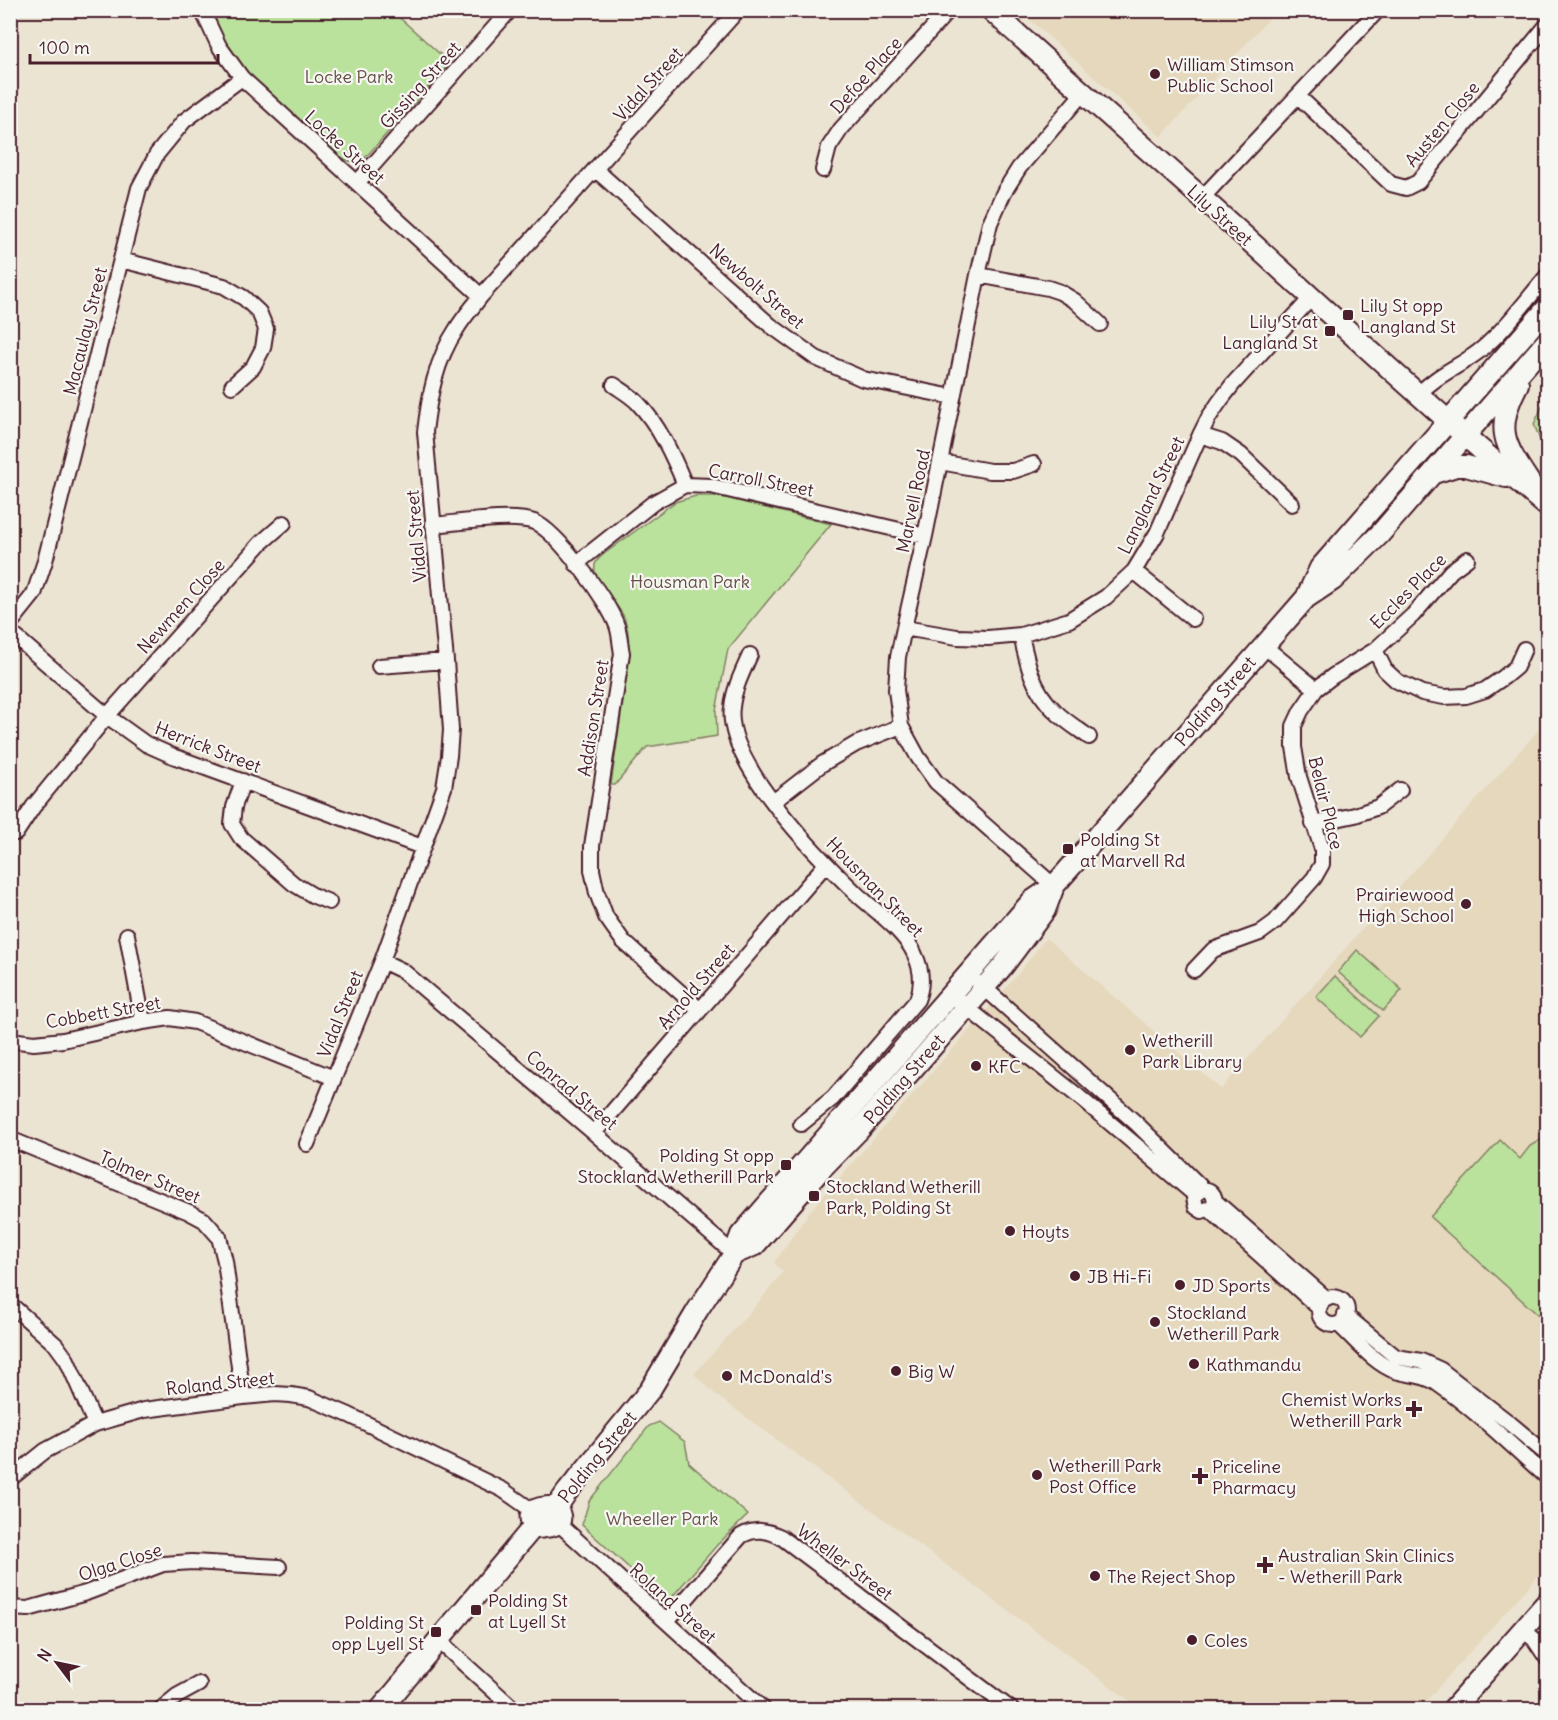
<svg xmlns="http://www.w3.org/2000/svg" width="1558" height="1720" font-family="Delius,sans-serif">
  <rect width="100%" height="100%" fill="#ece4d3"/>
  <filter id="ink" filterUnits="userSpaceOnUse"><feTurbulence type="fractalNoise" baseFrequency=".0167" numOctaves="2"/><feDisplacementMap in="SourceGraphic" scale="12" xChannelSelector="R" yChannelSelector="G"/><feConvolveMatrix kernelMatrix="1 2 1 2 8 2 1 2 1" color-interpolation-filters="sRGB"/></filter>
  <g filter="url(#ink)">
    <path fill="#e5d8bd" d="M1020,11H1276L1161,137Z
      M1547,720V1566L1419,1709H1141L716,1395L694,1374L757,1304L783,1272L774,1263L809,1212L965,1035L1018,974L1046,938L1221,1089Z"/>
    <path fill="#bbe29d" stroke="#828064" stroke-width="1.5" d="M209,11H392L450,63L364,159C355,164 349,162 341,157C311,130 279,105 251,77C233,58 220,34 209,11Z
      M1547,396V459L1534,424Z
      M696,496H718L831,524L728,649L716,711L717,736L647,747L615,785H611L629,658C629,643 629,628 623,615C616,602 592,580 595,565C596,560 601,557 604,554L675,502Z
      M1357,950L1402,990L1383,1011L1338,972Z
      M1335,976L1379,1016L1360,1037L1316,997Z
      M1547,1136V1323L1430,1217L1500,1140L1520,1159L1530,1146Z
      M659,1422L685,1442L689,1463L748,1515L717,1545L671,1598L661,1597L582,1525L589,1501L649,1426Z"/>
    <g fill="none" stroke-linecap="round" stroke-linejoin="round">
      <defs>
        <path id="street" d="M202,10L219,46L242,78L481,296
          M1298,96L1391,184L1406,188L1418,182L1548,24
          M596,170L770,325L816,358L863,379L953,397
          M823,170L829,147L841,129L949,10
          M357,183L510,10
          M1202,198L1378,10
          M121,260L224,286L244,298L259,312L266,329L263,348L253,367L232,386
          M978,275L1048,288L1060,292L1075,301L1100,324
          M614,385C621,390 630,395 637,402C659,425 673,456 685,485
          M1419,394C1437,374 1462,366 1483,348C1506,329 1528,298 1548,275
          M1200,435L1222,442L1241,455L1292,504
          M940,462L990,471H1013L1034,464
          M433,525C457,523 513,514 534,522C558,532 608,601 617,626C620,634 620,644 622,653L592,846V870L597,893L606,917L623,941L700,1010
          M576,564L653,503L685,485L711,486L925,536
          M1134,571L1193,619
          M10,624L34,594L45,561L139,188L157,154L184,121L242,78
          M904,628L957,637L988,638L1021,635L1069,620L1106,597L1134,571L1157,533L1200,435L1209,417L1220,401L1233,384L1312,297
          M10,632L107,716L146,744L173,756L422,847
          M1021,635C1027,663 1033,691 1055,711C1065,721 1078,729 1089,737
          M1264,646L1316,689
          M1375,650L1385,670L1397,681L1422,693L1444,697L1466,696L1485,690L1504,677L1516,667L1524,649
          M750,655C743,671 734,688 732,707C724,763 820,859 859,896C877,912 906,933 915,955C922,970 923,985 917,1000L833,1098L801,1124
          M379,666L446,661
          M243,781L234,807L232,824L241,838L294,884L314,896L329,902
          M773,802L822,764L856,744L901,726
          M1313,824L1355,815L1378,807L1400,790
          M16,833L33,807L107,716L261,543L284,523
          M1054,886L936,782L918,757L901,726L896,690L898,657L904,628L925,536L978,275L990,223L1004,192L1019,168L1082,94
          M127,935L143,1022
          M382,961L403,971L594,1133L734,1254
          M1194,970L1213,950L1260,933L1275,922L1314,878L1322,864V849L1299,777L1294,747V726L1301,711L1316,689L1333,676L1375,650L1413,615L1451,571L1467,559
          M979,983L1136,1123L1203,1189
          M951,995L1078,1096L1195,1195
          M10,1040L34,1043L63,1040L143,1022L170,1018L195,1022L334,1078
          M594,1133L826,864
          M10,1139L189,1212L204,1220L219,1237L225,1261L243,1397
          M307,1144L382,961L444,788L449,756L451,730L446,661L425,432C429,397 436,360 456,330C463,318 473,307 481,296L738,10
          M1215,1201L1212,1207L1202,1211L1196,1207L1194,1198L1200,1190C1208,1188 1214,1192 1215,1201L1327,1299
          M1209,1209L1319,1308
          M1319 1311a14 14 0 1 1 28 0a14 14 0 1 1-28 0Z
          M10,1304L56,1345L67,1360L95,1424
          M1345,1315L1396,1357L1421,1361L1441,1370L1507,1421L1548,1455
          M1338,1324C1355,1339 1373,1363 1395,1371C1408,1375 1422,1374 1435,1382C1475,1410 1511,1445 1548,1478
          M10,1479L45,1451L95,1424L144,1410L243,1397L275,1394L291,1395L309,1398L349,1415L503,1490L533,1511
          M558,1523L764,1710
          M10,1608L28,1609L86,1593L163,1564L192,1562L279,1567
          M667,1621L741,1536C755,1528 767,1530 781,1537L1012,1710
          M1522,1629L1534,1639L1548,1660
          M438,1640L515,1710
          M160,1710L177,1696L199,1684"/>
        <path id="secondary" d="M991,10C1074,86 1159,159 1242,234C1343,326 1443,419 1548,507
          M1518,384C1493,431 1505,445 1532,486
          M1434,473L1456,466H1466L1506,477
          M1306,598L1333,580L1380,534L1548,340
          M734,1254L755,1245L822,1168L859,1130L1003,966L1045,910L1054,886
          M556,1508L567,1492L650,1390L697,1311L734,1254L741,1235L1032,901L1054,886L1306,598L1320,568L1548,307
          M534,1526L537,1528C550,1527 569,1526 556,1508
          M534,1526C522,1509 544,1505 556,1508
          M380,1710L534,1526
          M1452,1710L1548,1601"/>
      </defs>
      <use href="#street" stroke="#4a1f2b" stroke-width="18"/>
      <use href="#secondary" stroke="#4a1f2b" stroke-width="24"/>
      <use href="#street" stroke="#f6f6f2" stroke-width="14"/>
      <use href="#secondary" stroke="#f6f6f2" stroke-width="20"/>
    </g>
  </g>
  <g fill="#4a1f2b" stroke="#f6f6f2" stroke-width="2">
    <circle cx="1155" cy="74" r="6"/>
    <rect x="1342" y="309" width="12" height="12" rx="3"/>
    <rect x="1324" y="325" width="12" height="12" rx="3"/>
    <rect x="1062" y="843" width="12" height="12" rx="3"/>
    <circle cx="1466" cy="904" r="6"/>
    <circle cx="1130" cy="1050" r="6"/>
    <circle cx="976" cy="1066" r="6"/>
    <rect x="780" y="1159" width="12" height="12" rx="3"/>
    <rect x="808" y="1190" width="12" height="12" rx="3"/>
    <circle cx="1010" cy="1231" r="6"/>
    <circle cx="1075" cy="1276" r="6"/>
    <circle cx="1180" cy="1285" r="6"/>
    <circle cx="1155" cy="1322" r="6"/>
    <circle cx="1194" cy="1364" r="6"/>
    <circle cx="896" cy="1371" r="6"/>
    <circle cx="727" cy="1376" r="6"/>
    <path d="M1411 1400h6v6h6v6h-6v6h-6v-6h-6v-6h6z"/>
    <circle cx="1037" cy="1475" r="6"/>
    <path d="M1197 1467h6v6h6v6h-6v6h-6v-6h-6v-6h6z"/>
    <path d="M1262 1556h6v6h6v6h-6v6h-6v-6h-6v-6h6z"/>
    <circle cx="1095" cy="1576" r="6"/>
    <rect x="470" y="1604" width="12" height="12" rx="3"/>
    <rect x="430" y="1626" width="12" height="12" rx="3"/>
    <circle cx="1192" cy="1640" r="6"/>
  </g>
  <g text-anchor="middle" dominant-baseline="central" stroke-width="4.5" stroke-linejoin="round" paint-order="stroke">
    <g font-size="18" fill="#4a1f2b" stroke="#f6f6f2" text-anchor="start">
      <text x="1167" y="64">William Stimson<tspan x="1167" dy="21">Public School</tspan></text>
      <text x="1360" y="305">Lily St opp<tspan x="1360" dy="21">Langland St</tspan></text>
      <text x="1318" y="321" text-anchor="end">Lily St at<tspan x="1318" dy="21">Langland St</tspan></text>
      <text x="1080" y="839">Polding St<tspan x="1080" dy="21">at Marvell Rd</tspan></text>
      <text x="1454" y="894" text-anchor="end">Prairiewood<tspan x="1454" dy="21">High School</tspan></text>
      <text x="1142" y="1040">Wetherill<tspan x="1142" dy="21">Park Library</tspan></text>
      <text x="988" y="1066">KFC</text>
      <text x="774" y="1155" text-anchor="end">Polding St opp<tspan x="774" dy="21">Stockland Wetherill Park</tspan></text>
      <text x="826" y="1186">Stockland Wetherill<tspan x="826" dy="21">Park, Polding St</tspan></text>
      <text x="1022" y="1231">Hoyts</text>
      <text x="1087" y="1276">JB Hi-Fi</text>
      <text x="1192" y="1285">JD Sports</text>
      <text x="1167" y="1312">Stockland<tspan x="1167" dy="21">Wetherill Park</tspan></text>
      <text x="1206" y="1364">Kathmandu</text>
      <text x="908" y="1371">Big W</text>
      <text x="739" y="1376">McDonald's</text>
      <text x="1402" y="1399" text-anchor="end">Chemist Works<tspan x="1402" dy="21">Wetherill Park</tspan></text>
      <text x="1049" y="1465">Wetherill Park<tspan x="1049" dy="21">Post Office</tspan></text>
      <text x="1212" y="1466">Priceline<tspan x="1212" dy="21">Pharmacy</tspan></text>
      <text x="1278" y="1555">Australian Skin Clinics<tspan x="1278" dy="21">- Wetherill Park</tspan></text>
      <text x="1107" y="1576">The Reject Shop</text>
      <text x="488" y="1600">Polding St<tspan x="488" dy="21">at Lyell St</tspan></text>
      <text x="424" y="1622" text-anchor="end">Polding St<tspan x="424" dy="21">opp Lyell St</tspan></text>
      <text x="1204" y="1640">Coles</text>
    </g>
    <g font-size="18" fill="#4a1f2b" stroke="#f6f6f2">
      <text transform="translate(866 75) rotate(-48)">Defoe Place</text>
      <text transform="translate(648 84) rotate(-48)">Vidal Street</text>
      <text transform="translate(420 85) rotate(-48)">Gissing Street</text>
      <text transform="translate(1442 124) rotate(-50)">Austen Close</text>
      <text transform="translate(345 147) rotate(42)">Locke Street</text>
      <text transform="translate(1220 215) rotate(42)">Lily Street</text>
      <text transform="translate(757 286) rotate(41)">Newbolt Street</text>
      <text transform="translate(85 331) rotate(-76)">Macaulay Street</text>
      <text transform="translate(761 480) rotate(11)">Carroll Street</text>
      <text transform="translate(1151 495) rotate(-64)">Langland Street</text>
      <text transform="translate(913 501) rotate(-78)">Marvell Road</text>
      <text transform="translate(416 536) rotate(-95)">Vidal Street</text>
      <text transform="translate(1408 591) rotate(-45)">Eccles Place</text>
      <text transform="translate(181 606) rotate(-48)">Newmen Close</text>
      <text transform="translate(1215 701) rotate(-49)">Polding Street</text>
      <text transform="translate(593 718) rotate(-81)">Addison Street</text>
      <text transform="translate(208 747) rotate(21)">Herrick Street</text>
      <text transform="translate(1326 803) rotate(76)">Belair Place</text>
      <text transform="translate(875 887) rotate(46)">Housman Street</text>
      <text transform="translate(696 986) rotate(-49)">Arnold Street</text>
      <text transform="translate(103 1012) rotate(-10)">Cobbett Street</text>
      <text transform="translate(340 1014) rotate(-68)">Vidal Street</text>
      <text transform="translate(904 1079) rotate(-49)">Polding Street</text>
      <text transform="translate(572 1090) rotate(40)">Conrad Street</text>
      <text transform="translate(150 1177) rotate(23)">Tolmer Street</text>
      <text transform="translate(220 1383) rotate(-6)">Roland Street</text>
      <text transform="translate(597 1457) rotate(-51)">Polding Street</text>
      <text transform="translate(120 1562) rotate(-18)">Olga Close</text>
      <text transform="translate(845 1562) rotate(37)">Wheller Street</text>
      <text transform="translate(673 1603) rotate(42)">Roland Street</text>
    </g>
    <g font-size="18" fill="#665048" stroke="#f6f6f2">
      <text x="349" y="76">Locke Park</text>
      <text x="690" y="581">Housman Park</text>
      <text x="662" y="1518">Wheeller Park</text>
    </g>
  </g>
  <rect width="1558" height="1720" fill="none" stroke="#f6f6f2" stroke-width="36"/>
  <rect x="18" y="18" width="1522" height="1684" fill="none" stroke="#4a1f2b" stroke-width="2" filter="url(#ink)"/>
  <g transform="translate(57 1663) rotate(302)" stroke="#f6f6f2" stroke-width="4.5" paint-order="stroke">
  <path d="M0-4.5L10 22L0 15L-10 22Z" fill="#4a1f2b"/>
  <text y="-9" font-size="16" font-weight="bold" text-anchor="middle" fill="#4a1f2b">N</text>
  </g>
  <path d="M30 54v9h188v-9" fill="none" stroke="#4a1f2b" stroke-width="3"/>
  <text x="39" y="54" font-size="18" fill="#4a1f2b" stroke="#f6f6f2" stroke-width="4.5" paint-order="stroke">100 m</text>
</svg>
